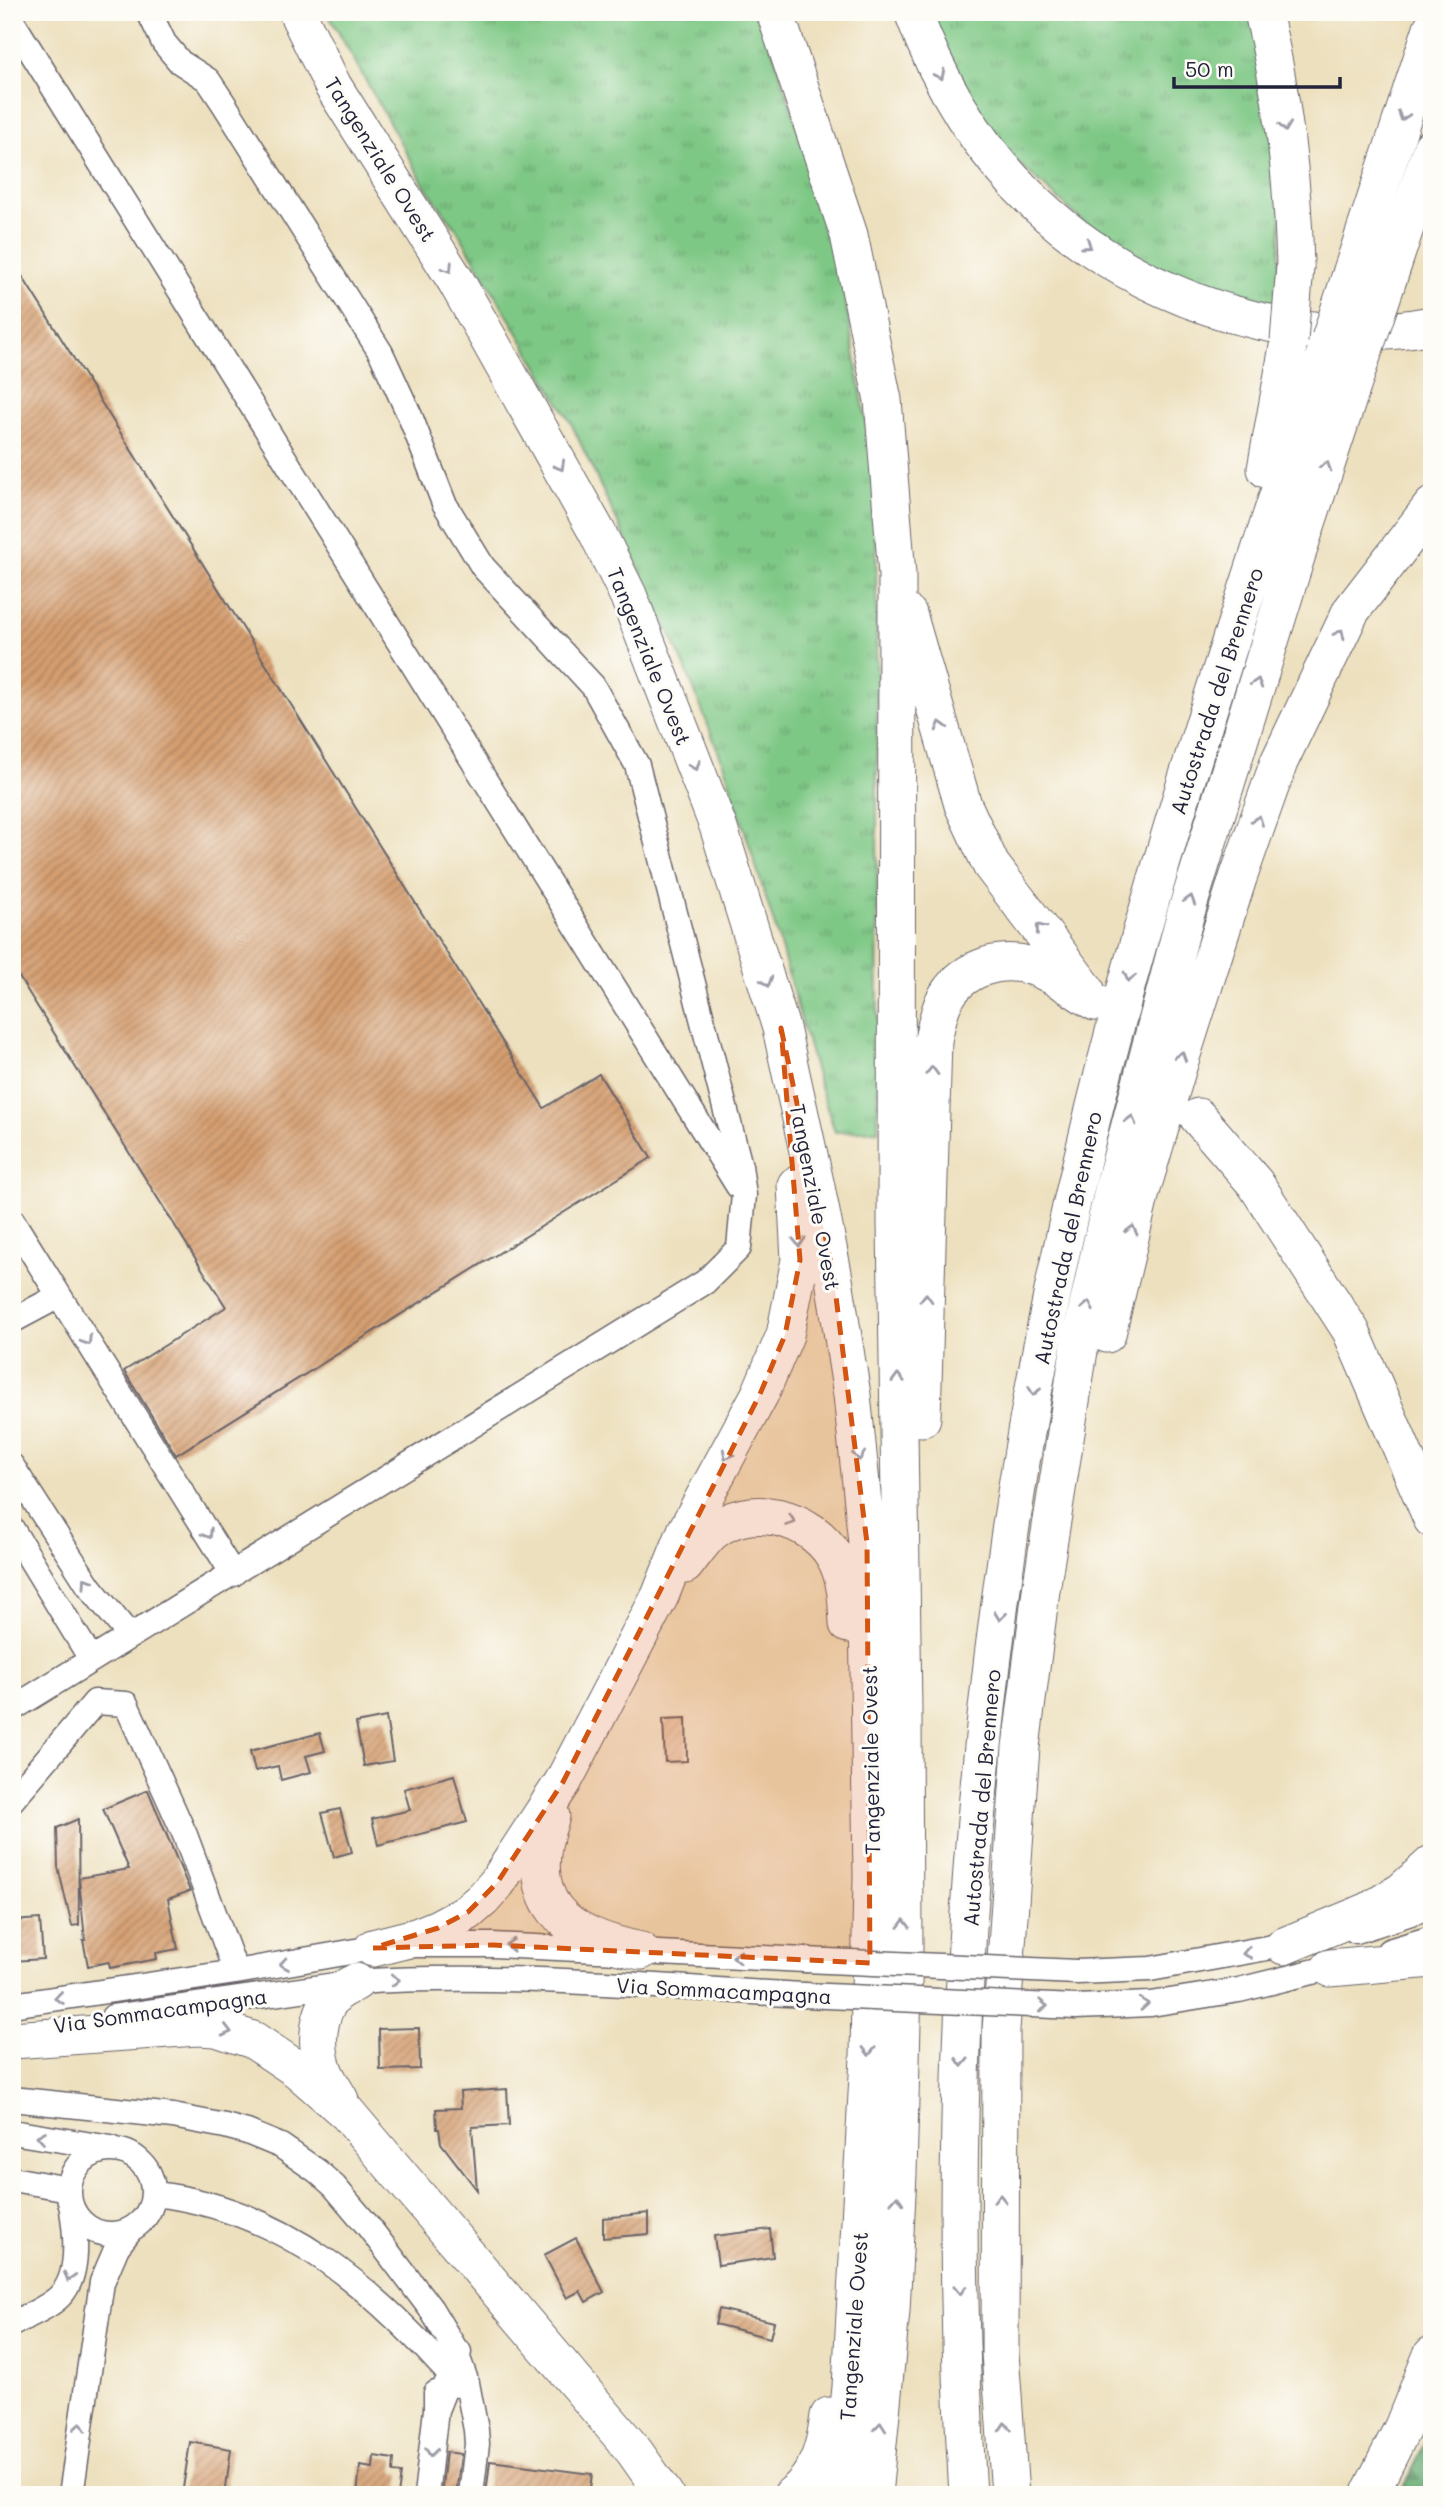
<svg xmlns="http://www.w3.org/2000/svg" width="1444" height="2507" font-family="Mali,sans-serif">
  <defs>
    <pattern id="grass-tufts" width="24" height="20" patternUnits="userSpaceOnUse" patternTransform="scale(1.75)"><rect width="24" height="20" fill="#7ec885"/><path d="M3 7l-1-3M5 7V3M7 7l1-3M15 17l-1-3M17 17v-4M19 17l1-3" fill="none" stroke="#67a26e"/></pattern>
    <pattern id="forest-firs" width="22" height="20" patternUnits="userSpaceOnUse" patternTransform="scale(1.75)"><rect width="22" height="20" fill="#66ac72"/><path d="M5 1l3.5 6h-7zM16 11l3.5 6h-7z" fill="#548c5f"/></pattern>
    <pattern id="building-hatch" width="6" height="6" patternUnits="userSpaceOnUse" patternTransform="scale(1.75)"><rect width="6" height="6" fill="#d59e70"/><path d="M-1 1l2-2M0 6l6-6M5 7l2-2" fill="none" stroke="#ac805d"/></pattern>
  </defs>
  <rect width="100%" height="100%" fill="#fdfcf7"/>
  <filter id="ink" filterUnits="userSpaceOnUse"><feTurbulence type="fractalNoise" baseFrequency=".0143" numOctaves="2"/><feDisplacementMap in="SourceGraphic" scale="14" xChannelSelector="R" yChannelSelector="G"/><feConvolveMatrix kernelMatrix="1 2 1 2 8 2 1 2 1" color-interpolation-filters="sRGB"/></filter>
  <filter id="wash" filterUnits="userSpaceOnUse"><feTurbulence type="fractalNoise" baseFrequency=".00686" numOctaves="4" result="noise"/><feDisplacementMap in="SourceGraphic" scale="28" xChannelSelector="R" yChannelSelector="G"/><feGaussianBlur stdDeviation="1.57" result="paint"/><feColorMatrix in="noise" values="0 0 0 0 0 0 0 0 0 0 0 0 0 0 0 0 0 1.4 0 .05"/><feComposite in="paint" operator="in"/></filter>
  <g filter="url(#wash)">
    <rect width="100%" height="100%" fill="#ede0be"/>
    <path fill="url(#grass-tufts)" stroke="#507560" stroke-width="2" d="M327,12H760L835,241L876,479L878,1130L835,1132L820,1087L775,927L726,771L683,662L571,423L457,230L425,186Z
      M927,12H1253L1282,204L1277,312L1118,253L996,143Z"/>
    <path fill="url(#forest-firs)" stroke="#446756" stroke-width="2" d="M1432,2426V2484L1426,2495H1398L1411,2473Z"/>
    <g id="blocks">
      <path fill="url(#building-hatch)" d="M12,260L544,1108L599,1074L651,1158L176,1455L124,1371L226,1307L12,966Z
        M386,1717L393,1761L364,1766L356,1723Z
        M686,1718L687,1761L665,1762L663,1719Z
        M320,1733L325,1751L306,1756L311,1772L281,1780L278,1766L255,1771L250,1751Z
        M454,1775L467,1822L378,1845L372,1819L410,1810L404,1789Z
        M148,1790L190,1891L168,1899L178,1949L156,1953L157,1959L110,1968L109,1962L88,1966L83,1940H85L79,1878L129,1869L103,1809Z
        M340,1809L352,1852L334,1857L322,1813Z
        M78,1819L79,1925L72,1926L58,1867L57,1828Z
        M40,1919L43,1959L12,1961V1921Z
        M419,2028L420,2069L380,2070L379,2029Z
        M507,2089L509,2125L472,2127L477,2190L441,2143L439,2129H437L436,2109L461,2108L460,2092Z
        M649,2213V2234L603,2238V2218Z
        M770,2229L773,2257L718,2265L714,2236Z
        M576,2238L604,2292L586,2302L580,2291L567,2298L544,2255Z
        M719,2309L774,2322L770,2338L715,2324Z
        M190,2442L231,2449L225,2495H182Z
        M446,2452L461,2454L456,2495H441Z
        M374,2456L394,2459L393,2472L401,2473L398,2495H357L360,2466L373,2468Z
        M490,2461L592,2474L589,2495H486Z"/>
    </g>
  </g>
  <g filter="url(#ink)">
    <use href="#blocks" fill-opacity="0" stroke="#696469" stroke-width="2"/>
    <g fill="none" stroke-linecap="round" stroke-linejoin="round">
      <defs>
        <path id="minor" d="M12,21L738,1186
          M12,1220L233,1574
          M12,1321L59,1296
          M12,1466L89,1586L129,1635
          M12,1529L91,1659
          M12,1709L705,1282L739,1248L744,1195L740,1166L637,765L593,686L483,567L444,503L410,416L381,353L224,104L208,80L180,62L164,43L149,12
          M12,1800L95,1702L126,1704L185,1835L236,1972
          M1356,1931L1432,1906
          M1389,1951L1432,1938
          M1077,1972L1150,1969L1300,1942
          M12,2005L236,1972L373,1948L417,1945H493L805,1960
          M1076,2007L1151,2004L1239,1990L1344,1964
          M113,2017L356,1982C505,1972 655,1987 804,1995
          M12,2099L173,2116L225,2126L247,2132L281,2146L317,2171L334,2186L368,2226L431,2309L454,2347L467,2383L476,2430L477,2444L471,2495
          M12,2132L111,2148
          M69 2192a42 42 0 1 1 84 0a42 42 0 1 1-84 0Z
          M12,2179L69,2189
          M154,2194C284,2208 377,2291 459,2385
          M12,2324C27,2316 48,2308 60,2296C80,2276 76,2235 72,2210
          M436,2410L459,2352
          M71,2495L102,2282L117,2247L131,2229
          M426,2495L436,2410V2393"/>
        <path id="highway" d="M297,12L333,86L456,281L597,532L628,595L718,826L781,1028L816,1187L833,1273L852,1395L867,1543L872,1876L869,2057L851,2387L840,2495
          M775,12L849,235L883,400L897,575L896,1222L903,1709L904,1948L898,2174L891,2311L873,2495
          M913,12C968,164 1077,268 1232,314C1298,333 1364,338 1432,325
          M1263,12C1283,96 1293,180 1295,266
          M1352,271L1432,28
          M1386,285L1432,147
          M1266,469L1289,341
          M908,614L963,805L991,865L1086,990
          M1198,1117L1255,1183L1351,1331L1432,1519
          M1107,1334L1141,1192L1178,1067L1238,878L1279,762L1351,611L1432,506
          M922,1418L933,1040C936,1027 938,1015 943,1003C959,969 999,955 1034,967C1056,975 1075,990 1095,1002
          M685,1565C693,1555 702,1541 712,1532C749,1501 810,1516 834,1556C846,1576 847,1600 848,1624
          M551,1816C521,1902 562,1935 641,1951
          M1284,1946L1369,1911L1402,1891L1432,1864
          M373,1948L416,1937L438,1928L468,1912L483,1899L497,1883L563,1782L660,1596L686,1531L760,1394L785,1335L800,1260L796,1185
          M1330,1968L1432,1959
          M12,2040L197,2027L216,2028L253,2040L298,2070L347,2113L634,2451L665,2495
          M340,2100C335,2091 328,2081 324,2071C315,2047 316,2011 337,1993C342,1989 350,1985 356,1982
          M792,2495C818,2476 825,2446 829,2416
          M968,2495C939,2036 981,1569 1091,1122C1156,857 1244,598 1330,339
          M1010,2495L1000,2353L1001,2030L1021,1747L1041,1590L1081,1338L1114,1186L1185,916L1301,541L1365,347
          M1369,2495L1403,2427L1432,2355"/>
      </defs>
      <use href="#minor" stroke="#696469" stroke-width="27"/>
      <use href="#highway" stroke="#696469" stroke-width="39"/>
      <use href="#minor" stroke="#fff" stroke-width="24"/>
      <use href="#highway" stroke="#fff" stroke-width="37"/>
      <defs>
        <path id="minor-bridge" d="M805,1960L1077,1972
          M804,1995L1076,2007"/>
        <path id="highway-bridge" d="M1330,339L1352,271
          M1289,341L1295,266
          M1365,347L1386,285"/>
      </defs>
      <use href="#minor-bridge" stroke="#696469" stroke-width="27" stroke-linecap="butt"/>
      <use href="#highway-bridge" stroke="#696469" stroke-width="39" stroke-linecap="butt"/>
      <use href="#minor-bridge" stroke="#fff" stroke-width="24"/>
      <use href="#highway-bridge" stroke="#fff" stroke-width="37"/>
    </g>
    <defs><path id="oneway-chevron" d="M-2-3.5L2.5 0L-2 3.5" fill="none" stroke-width="1.6" stroke-linecap="round" stroke-linejoin="round" transform="scale(1.75)"/></defs>
    <g stroke="#9c9ca7">
      <use href="#oneway-chevron" transform="translate(940 75) rotate(64)"/>
      <use href="#oneway-chevron" transform="translate(1403 116) rotate(108)"/>
      <use href="#oneway-chevron" transform="translate(1285 127) rotate(83)"/>
      <use href="#oneway-chevron" transform="translate(1087 245) rotate(35)"/>
      <use href="#oneway-chevron" transform="translate(448 268) rotate(58)"/>
      <use href="#oneway-chevron" transform="translate(560 466) rotate(61)"/>
      <use href="#oneway-chevron" transform="translate(1326 466) rotate(-72)"/>
      <use href="#oneway-chevron" transform="translate(1340 634) rotate(-64)"/>
      <use href="#oneway-chevron" transform="translate(1257 683) rotate(-73)"/>
      <use href="#oneway-chevron" transform="translate(941 726) rotate(-106)"/>
      <use href="#oneway-chevron" transform="translate(695 766) rotate(69)"/>
      <use href="#oneway-chevron" transform="translate(1258 820) rotate(-70)"/>
      <use href="#oneway-chevron" transform="translate(1190 900) rotate(-73)"/>
      <use href="#oneway-chevron" transform="translate(1040 928) rotate(-128)"/>
      <use href="#oneway-chevron" transform="translate(1129 977) rotate(105)"/>
      <use href="#oneway-chevron" transform="translate(767 982) rotate(73)"/>
      <use href="#oneway-chevron" transform="translate(1181 1056) rotate(-72)"/>
      <use href="#oneway-chevron" transform="translate(932 1071) rotate(-89)"/>
      <use href="#oneway-chevron" transform="translate(1131 1120) rotate(-75)"/>
      <use href="#oneway-chevron" transform="translate(1132 1230) rotate(-76)"/>
      <use href="#oneway-chevron" transform="translate(799 1242) rotate(89)"/>
      <use href="#oneway-chevron" transform="translate(926 1298) rotate(-88)"/>
      <use href="#oneway-chevron" transform="translate(1088 1306) rotate(-78)"/>
      <use href="#oneway-chevron" transform="translate(87 1341) rotate(58)"/>
      <use href="#oneway-chevron" transform="translate(898 1378) rotate(-91)"/>
      <use href="#oneway-chevron" transform="translate(1034 1391) rotate(100)"/>
      <use href="#oneway-chevron" transform="translate(727 1455) rotate(118)"/>
      <use href="#oneway-chevron" transform="translate(859 1456) rotate(84)"/>
      <use href="#oneway-chevron" transform="translate(791 1521) rotate(19)"/>
      <use href="#oneway-chevron" transform="translate(208 1534) rotate(58)"/>
      <use href="#oneway-chevron" transform="translate(87 1582) rotate(-125)"/>
      <use href="#oneway-chevron" transform="translate(1000 1616) rotate(97)"/>
      <use href="#oneway-chevron" transform="translate(904 1924) rotate(-90)"/>
      <use href="#oneway-chevron" transform="translate(510 1945) rotate(-177)"/>
      <use href="#oneway-chevron" transform="translate(1247 1953) rotate(169)"/>
      <use href="#oneway-chevron" transform="translate(737 1957) rotate(-177)"/>
      <use href="#oneway-chevron" transform="translate(284 1964) rotate(170)"/>
      <use href="#oneway-chevron" transform="translate(395 1980) rotate(-2)"/>
      <use href="#oneway-chevron" transform="translate(59 1998) rotate(172)"/>
      <use href="#oneway-chevron" transform="translate(1144 2004) rotate(-4)"/>
      <use href="#oneway-chevron" transform="translate(1043 2006) rotate(2)"/>
      <use href="#oneway-chevron" transform="translate(227 2031) rotate(14)"/>
      <use href="#oneway-chevron" transform="translate(869 2051) rotate(91)"/>
      <use href="#oneway-chevron" transform="translate(962 2062) rotate(92)"/>
      <use href="#oneway-chevron" transform="translate(41 2137) rotate(-171)"/>
      <use href="#oneway-chevron" transform="translate(1000 2199) rotate(-90)"/>
      <use href="#oneway-chevron" transform="translate(897 2200) rotate(-87)"/>
      <use href="#oneway-chevron" transform="translate(69 2277) rotate(107)"/>
      <use href="#oneway-chevron" transform="translate(960 2290) rotate(89)"/>
      <use href="#oneway-chevron" transform="translate(80 2427) rotate(-82)"/>
      <use href="#oneway-chevron" transform="translate(880 2427) rotate(-84)"/>
      <use href="#oneway-chevron" transform="translate(1005 2427) rotate(-94)"/>
      <use href="#oneway-chevron" transform="translate(431 2452) rotate(97)"/>
    </g>
  </g>
  <path fill="#d45411" fill-opacity="0.2" stroke="#d45411" stroke-width="5" stroke-dasharray="14 9" stroke-linejoin="round" d="M781,1028L833,1273L867,1543L870,1963L493,1945L373,1948L438,1928L468,1912L497,1883L563,1782L760,1394L785,1335L800,1260Z"/>
  <g text-anchor="middle" dominant-baseline="central" stroke-width="6" stroke-linejoin="round" paint-order="stroke">
    <g font-size="21" fill="#22223b" stroke="#fdfcf7">
      <text transform="translate(381 159) rotate(58)">Tangenziale Ovest</text>
      <text transform="translate(650 656) rotate(68)">Tangenziale Ovest</text>
      <text transform="translate(1216 691) rotate(-72)">Autostrada del Brennero</text>
      <text transform="translate(816 1197) rotate(79)">Tangenziale Ovest</text>
      <text transform="translate(1067 1238) rotate(-78)">Autostrada del Brennero</text>
      <text transform="translate(870 1760) rotate(-91)">Tangenziale Ovest</text>
      <text transform="translate(981 1798) rotate(-85)">Autostrada del Brennero</text>
      <text transform="translate(724 1990) rotate(3)">Via Sommacampagna</text>
      <text transform="translate(160 2010) rotate(-8)">Via Sommacampagna</text>
      <text transform="translate(853 2326) rotate(-86)">Tangenziale Ovest</text>
    </g>
  </g>
  <rect width="1444" height="2507" fill="none" stroke="#fdfcf7" stroke-width="42"/>
  <path d="M1174 77v10h166v-10" fill="none" stroke="#22223b" stroke-width="3.5"/>
  <text x="1185" y="77" font-size="21" fill="#22223b" stroke="#fdfcf7" stroke-width="5" paint-order="stroke">50 m</text>
</svg>
